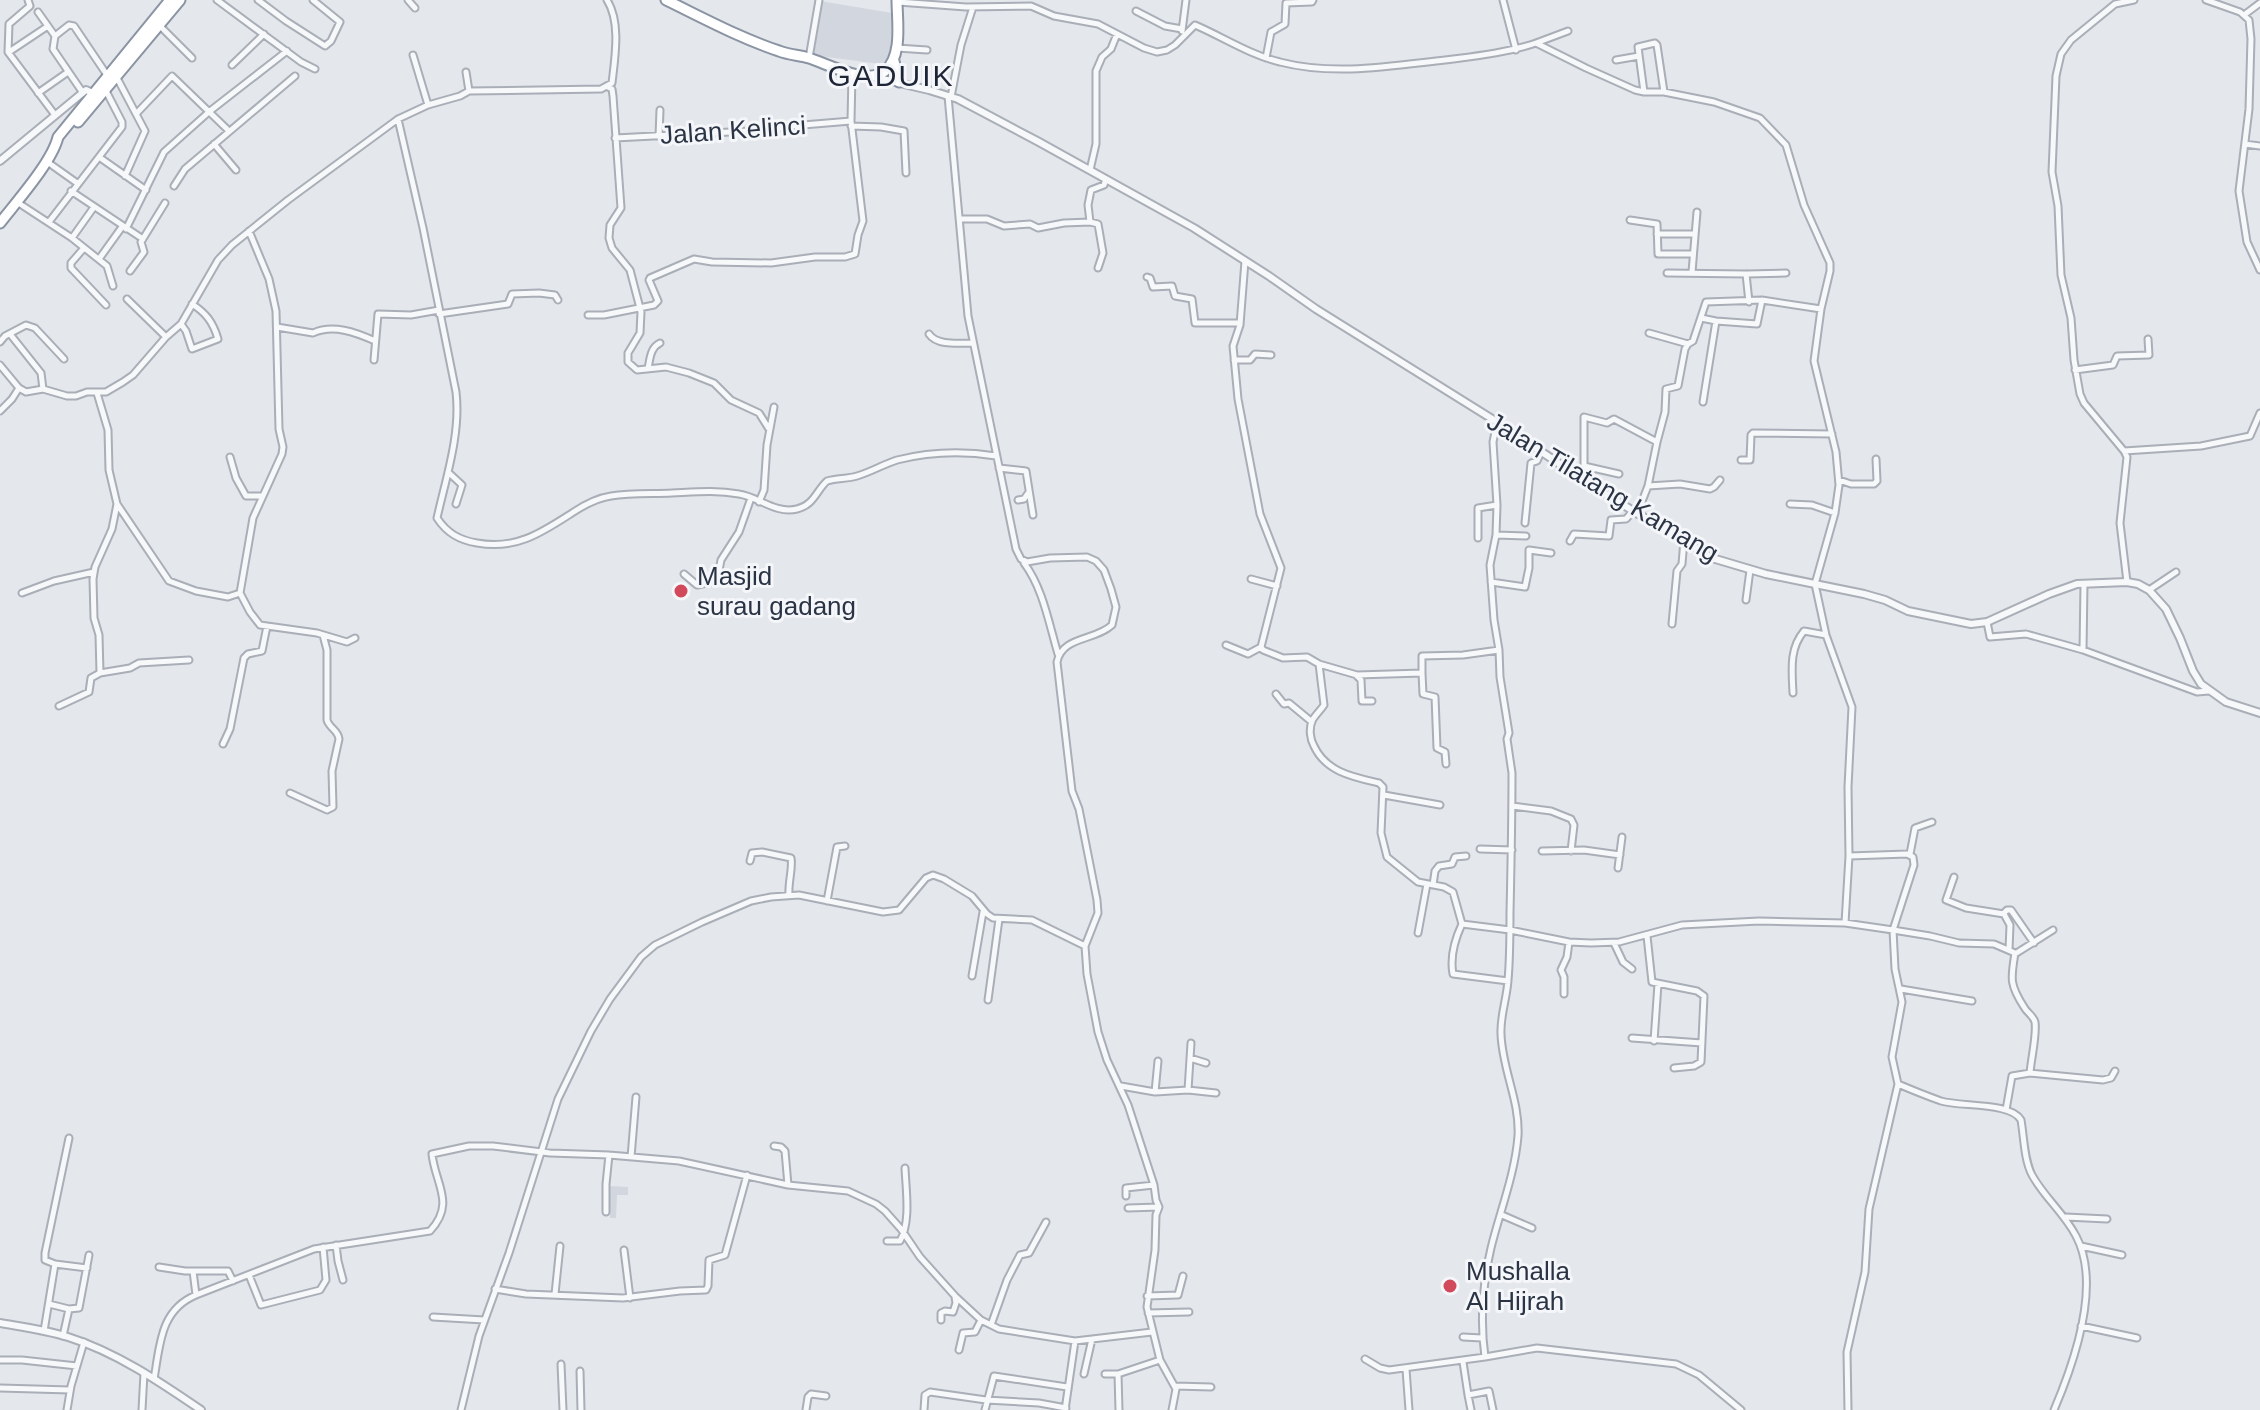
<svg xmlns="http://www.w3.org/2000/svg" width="2260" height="1410" font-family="Arial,sans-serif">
  <rect width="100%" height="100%" fill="#e4e7ec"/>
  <path fill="#d2d6de" d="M820,1L892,13L891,51L884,62L880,64L812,55Z
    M608,1186L628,1187V1195H617L616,1218H610V1195L607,1194Z"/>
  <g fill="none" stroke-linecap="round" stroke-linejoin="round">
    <defs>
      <path id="minor" d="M28,0L30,6L9,24L8,52L55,115
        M217,0L301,62L315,69
        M258,0L286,21L325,46L331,41L340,22L313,0
        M408,0L415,8
        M1503,0L1516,50
        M2206,0L2240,12L2249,20L2251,39L2249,109L2239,191L2247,242L2260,270
        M898,2L966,7L1031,6L1054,16L1098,24L1144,48L1157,52L1167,50L1175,45L1195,25C1223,37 1250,55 1280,62C1334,76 1391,66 1445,60C1476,56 1506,53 1536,43L1586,68L1635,90L1644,92H1664L1714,102L1760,118L1786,145L1804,205L1830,263V271L1821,309L1814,361L1836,452L1839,485L1835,513L1815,584L1826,635L1852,707L1848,787L1849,856L1845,923
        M1136,11L1165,26L1182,29
        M38,12L55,36
        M2244,15L2260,3
        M160,26L192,58
        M1182,31L1186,0
        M1536,43L1568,31
        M897,48L927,50
        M9,52L48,26
        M413,55L428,105
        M809,58L819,0
        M1266,58L1271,32L1285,24L1286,3L1312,2L1313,0
        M1616,60L1639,56
        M232,65L264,34
        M466,72L469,91
        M116,76L145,131L125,176
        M608,87L612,89L613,96L621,208L610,225L609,238L612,248L630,270L641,312L640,333L628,353V362L637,370L666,367L689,373L714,383L731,400L759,413L769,429
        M1644,92L1638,47L1655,43L1657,45L1664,92
        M38,93L68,72
        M83,93L53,49L55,36L69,25L74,26L107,75
        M948,96L968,316L1016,549L1021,559L1027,562L1050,558L1087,557L1096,561L1104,570L1111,589L1116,607L1112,625C1095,641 1062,636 1057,662L1072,791L1079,809L1097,900L1098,913L1085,946L1087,974L1098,1032L1107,1060L1128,1105L1154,1185L1156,1200L1159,1207L1156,1215L1155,1250L1147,1307L1160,1360L1176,1389L1172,1410
        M951,97L961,45L973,7
        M136,114L172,76L229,131
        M398,119L423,228L456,392C461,433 446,478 437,518C447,533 459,540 477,543C516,550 541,533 572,513C584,505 597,498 611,496C631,493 652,494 672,493C695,492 716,490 739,494C759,497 775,514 797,509C814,505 816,491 827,481C837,478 847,479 857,476C871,472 884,464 897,460C929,452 964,451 996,456
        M851,126L881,127L904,131L906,173
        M659,136L660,110
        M615,138L767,130L791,126L851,121
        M214,144L236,170
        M2245,144L2260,146
        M99,157L146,190
        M46,161L77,183
        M1090,170L1096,144V71L1102,57L1111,49L1117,34
        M174,186L185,169L295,76
        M71,191L143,239
        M17,202L72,238L107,266L113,286
        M960,219H987L1004,226L1030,224L1038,228L1064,223L1090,222L1098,224L1103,253L1098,268
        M1630,220L1657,224L1658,254H1693
        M49,222L122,127V122L105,89
        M1090,222L1088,205L1091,190L1104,185L1106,179
        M126,229L164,152L210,111L287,51
        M249,231L269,279L276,311L279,429L283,447L282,454L253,518L240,593L250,612L260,625L317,633L347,642L355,638
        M1657,234H1695
        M72,238L94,207
        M84,248L71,263V268L106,305
        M99,259L122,227
        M1245,261L1240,325L1233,346L1238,399L1260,514L1281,568L1261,647L1263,650L1283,658L1307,657L1319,664L1357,675L1422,673V656L1463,655L1499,650
        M130,271L144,252L141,242L165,203
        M1692,272L1697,212
        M1667,273L1746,274L1749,302
        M1747,274L1786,273
        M1147,277L1150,278L1153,287L1172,286L1175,296L1192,299L1195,323H1240
        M127,299L166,337
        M439,314L508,304L512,294L539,293L555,295L558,300
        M588,315H604L654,305L658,301L649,280L650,278L694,259L712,262L771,263L815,257H845L855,254L858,235L863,221L851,121L852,74
        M1701,318L1716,321L1757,324L1762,300
        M181,324L186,331L192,349L218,339C213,322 206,313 192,304
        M277,327L313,333C333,324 355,332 375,341
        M1649,333L1688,344
        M10,334L41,373L43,389
        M929,334C937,346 959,343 973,343
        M0,342L5,336L26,325L35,328L64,359
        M374,360L378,314L411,315L439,310
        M1234,360H1250L1255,354L1271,355
        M0,365L19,388L26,392L43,389L67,396H76L87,392H106L123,382L133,375L166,337L181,324L218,260L232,245L288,200L398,119L428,105L460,96L469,91L601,89L612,83C615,57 621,22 607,0
        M648,369C650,359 650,348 660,343
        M2075,370L2113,365L2117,356L2149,355L2148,339
        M1703,402L1716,321
        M0,411L12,399L19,388
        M1497,422L1493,442L1497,505L1496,535L1490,565L1494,620L1499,650L1500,677L1509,733L1507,739L1512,773C1512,820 1511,867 1510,913C1510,935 1510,958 1508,980C1507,998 1500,1016 1501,1034C1502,1069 1520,1101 1518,1136C1515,1174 1500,1211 1491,1248C1483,1283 1480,1322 1485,1357L1537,1348L1676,1364L1699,1375L1741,1410
        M2124,451L2201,446L2250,436L2260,413
        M230,457L236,478L246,496H261
        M1741,460H1750L1751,435L1753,433L1832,434
        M1584,466L1619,474
        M999,468L1026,471L1033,515
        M448,472L462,485L456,504
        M1579,475L1584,465V417L1607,423L1614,419L1657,442
        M1839,480L1851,484H1874L1877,481L1876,459
        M1648,486L1680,484L1710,489L1714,487L1720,480
        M1018,500L1024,499L1029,492
        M759,502L764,490L767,445L774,407
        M117,504L169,581L196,591L228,597L240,593
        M1790,504L1812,505L1835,513
        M1637,514L1648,486L1657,442L1665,412L1666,389L1678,386L1685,349L1688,344L1693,341L1706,302L1762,300L1821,309
        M1525,523L1531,463L1537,461L1541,452
        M1496,535L1526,536
        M1478,538V508L1497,505
        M1570,541L1574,534L1609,536L1611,520L1626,519L1633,511
        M1024,563C1043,588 1049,624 1058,654
        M684,574L697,585L717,581L721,560L739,532L751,498
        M1251,579L1277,586
        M1491,582L1525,587L1529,568V550L1551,553
        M2127,582L2120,523L2127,457L2124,451L2084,403L2080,394L2074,360L2071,318L2061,275L2058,206L2052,172L2056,76L2061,54L2071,40L2115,4L2134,0
        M2149,590L2176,572
        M22,593L54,581L94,572
        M1746,600L1750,570
        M1987,622L1990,637L2026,634L2083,650L2197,692L2209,691
        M1672,624L1677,571L1682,564L1684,540
        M1226,645L1248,654L1261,647
        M2083,650L2084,584
        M1319,664L1324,705C1321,710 1315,715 1312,721C1309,729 1310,739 1314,746C1326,772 1353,777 1379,783L1383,787L1381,833L1387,857L1418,882L1444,887L1453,892L1462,924L1510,930L1569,942L1591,943L1619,942L1682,925L1759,921L1845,923L1893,930L1895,969L1902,1002L1892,1057L1898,1084C1912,1090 1927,1096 1941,1101C1961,1107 2011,1102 2021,1120C2024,1137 2024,1160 2032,1175C2044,1197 2064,1213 2076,1236C2102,1285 2074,1363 2054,1410
        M100,673L130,668L139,663L189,660
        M1422,673L1423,694L1435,697L1437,748L1445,752L1446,764
        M1357,676L1361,680L1362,701H1372
        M1793,693C1792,670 1789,649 1804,631L1826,635
        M1276,694L1284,704L1289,703L1312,722
        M59,706L89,692L91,678L100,673L99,635L94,618L93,579L95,567L112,529L117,504L109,470L108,430L97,393
        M223,744L230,729L244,658L248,654L262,651L267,626
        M290,793L327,810L333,807L332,771L339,739C338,730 329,728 327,720V650L323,635
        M1384,795L1440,805
        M1512,806L1551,811L1571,819L1574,825L1571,851
        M1480,849L1512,850
        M1542,851L1584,850L1620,855
        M1910,854L1915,828L1932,822
        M1849,856L1907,854L1913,857L1914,865L1893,930L1930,936L1959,943L1994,944L2015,953C2011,978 2009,984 2024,1007C2027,1013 2033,1015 2035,1022C2037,1035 2031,1059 2030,1073L2012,1076L2006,1110
        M750,861L752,853L762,852L791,858C793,868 788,882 789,895
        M1618,868L1622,837
        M1954,877L1946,900L1966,908L2004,914L2010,925L2009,950
        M1433,885L1435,871L1439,866L1452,864L1455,857L1466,856
        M827,901L837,847L845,846
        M2003,914L2007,910H2011L2034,943
        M1462,924C1455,939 1450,958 1453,974L1508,981
        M1418,933L1427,884
        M1647,936L1652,982L1697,991L1704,996L1701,1062L1694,1066L1674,1068
        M1614,943L1623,962L1632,969
        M2015,954L2053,930
        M972,976L983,912
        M1901,989L1972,1001
        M1564,994V977L1561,970L1567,957L1569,942
        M988,1000L999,919
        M1632,1038L1702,1043
        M1654,1041L1658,984
        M1190,1058L1206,1063
        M2030,1073L2103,1080L2111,1078L2115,1071
        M1121,1086L1155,1092L1188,1090L1216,1093
        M1188,1090L1191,1043
        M1155,1092L1158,1061
        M774,1146L781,1147L785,1151L788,1185
        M631,1157L636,1097
        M1126,1196V1188L1154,1185
        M1128,1208L1159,1207
        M606,1212V1184L609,1155
        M1502,1215L1532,1228
        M2066,1217L2107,1219
        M887,1241H900C911,1222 906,1191 905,1168
        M336,1245L338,1261L343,1280
        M2081,1246L2122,1255
        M624,1250L630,1298
        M55,1264L87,1268
        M159,1267L185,1271H228L233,1281
        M193,1271L196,1295
        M249,1275L261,1305L320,1290L326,1280L323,1247
        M495,1289L526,1294L623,1298L680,1291L706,1290L708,1286L709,1260L725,1255L747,1175
        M555,1294L560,1246
        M1147,1296L1178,1295L1183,1276
        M49,1304L69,1309L79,1308L89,1255
        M1148,1313L1189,1312
        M433,1317L484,1320
        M941,1320V1313L945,1311L953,1312L956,1303L955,1297
        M991,1325L1007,1280L1020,1255L1029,1253L1046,1222
        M2081,1326L2137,1338
        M44,1331L55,1264L45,1260V1253L69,1138
        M63,1336L69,1309
        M1463,1337L1482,1338
        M959,1350L963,1333L975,1332L981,1320
        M1365,1359L1380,1368L1389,1370L1485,1357
        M0,1360H22L77,1366
        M1463,1362L1468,1395L1489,1391L1493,1410
        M561,1364L563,1410
        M1406,1369L1409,1410
        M580,1371L581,1410
        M1084,1374L1092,1339
        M1105,1374H1118L1160,1360
        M1118,1374L1119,1410
        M154,1379C160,1345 160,1310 196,1295L314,1249L430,1231C456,1203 435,1184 432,1154L469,1146H493L550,1153L609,1155L679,1161L788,1185L848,1191L876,1204L885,1211L901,1229L920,1257L955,1296L981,1320L999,1329L1075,1341L1152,1332
        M1175,1386L1211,1387
        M0,1388L70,1390
        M1468,1395L1471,1410
        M67,1410L71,1386L84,1342
        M142,1410L144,1373
        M461,1410L479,1336L509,1253L558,1099L591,1031L610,999L641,957L655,945L702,922L751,901L771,897L799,895L883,912L899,910L926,878L933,875L944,879L972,896L987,914L993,918L1032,920L1085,946
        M806,1410L808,1397L811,1394L826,1396
        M924,1410L925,1395L930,1392L986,1400L1039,1403L1066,1408
        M985,1410L994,1376L1067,1387
        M1065,1410L1075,1341
        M1848,1410L1847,1352L1865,1272L1869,1209L1898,1084"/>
      <path id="tertiary" d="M874,77L929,90L958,99L1039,142L1194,228L1269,276L1316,309L1497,422L1600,491L1712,558L1766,574L1864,594L1885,600L1908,611L1971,624L1987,622L2049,594L2077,584L2127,582L2138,584L2149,590L2166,609L2180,638L2193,671L2201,684L2226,702L2260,713
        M0,161L86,90L93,93
        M0,1323C23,1327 46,1330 68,1337C116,1352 160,1382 201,1410"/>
      <path id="trunk" d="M666,0C703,18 740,38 779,51C789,55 799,55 809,58C828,64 867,86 885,71C903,56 897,21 897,0
        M894,61L899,82
        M78,122L180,0
        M0,223C17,201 52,162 58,137L170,0"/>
    </defs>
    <use href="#minor" stroke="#a9aeb7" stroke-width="9"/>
    <use href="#tertiary" stroke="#a9aeb7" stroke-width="10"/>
    <use href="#trunk" stroke="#8b94a3" stroke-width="13"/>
    <use href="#minor" stroke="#f7f8fa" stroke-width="5"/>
    <use href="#tertiary" stroke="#f7f8fa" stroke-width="6"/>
    <use href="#trunk" stroke="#fff" stroke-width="9"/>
  </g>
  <g fill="#d1495b" stroke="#f4f6f9" stroke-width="3">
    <circle cx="681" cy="591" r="8"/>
    <circle cx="1450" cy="1286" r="8"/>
  </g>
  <g text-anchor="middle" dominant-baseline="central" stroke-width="6" stroke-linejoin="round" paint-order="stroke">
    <g font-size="26" fill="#2b3445" stroke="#f4f6f9">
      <text transform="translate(733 130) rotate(-4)">Jalan Kelinci</text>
      <text transform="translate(1603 487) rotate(31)">Jalan Tilatang Kamang</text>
    </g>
    <g font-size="26" fill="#2b3445" stroke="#f4f6f9" text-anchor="start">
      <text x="697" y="576">Masjid<tspan x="697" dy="30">surau gadang</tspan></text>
      <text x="1466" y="1271">Mushalla<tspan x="1466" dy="30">Al Hijrah</tspan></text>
    </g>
    <g font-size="30" letter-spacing="2" fill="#1d2536" stroke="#f4f6f9">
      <text x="891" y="75">GADUIK</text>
    </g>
  </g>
</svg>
